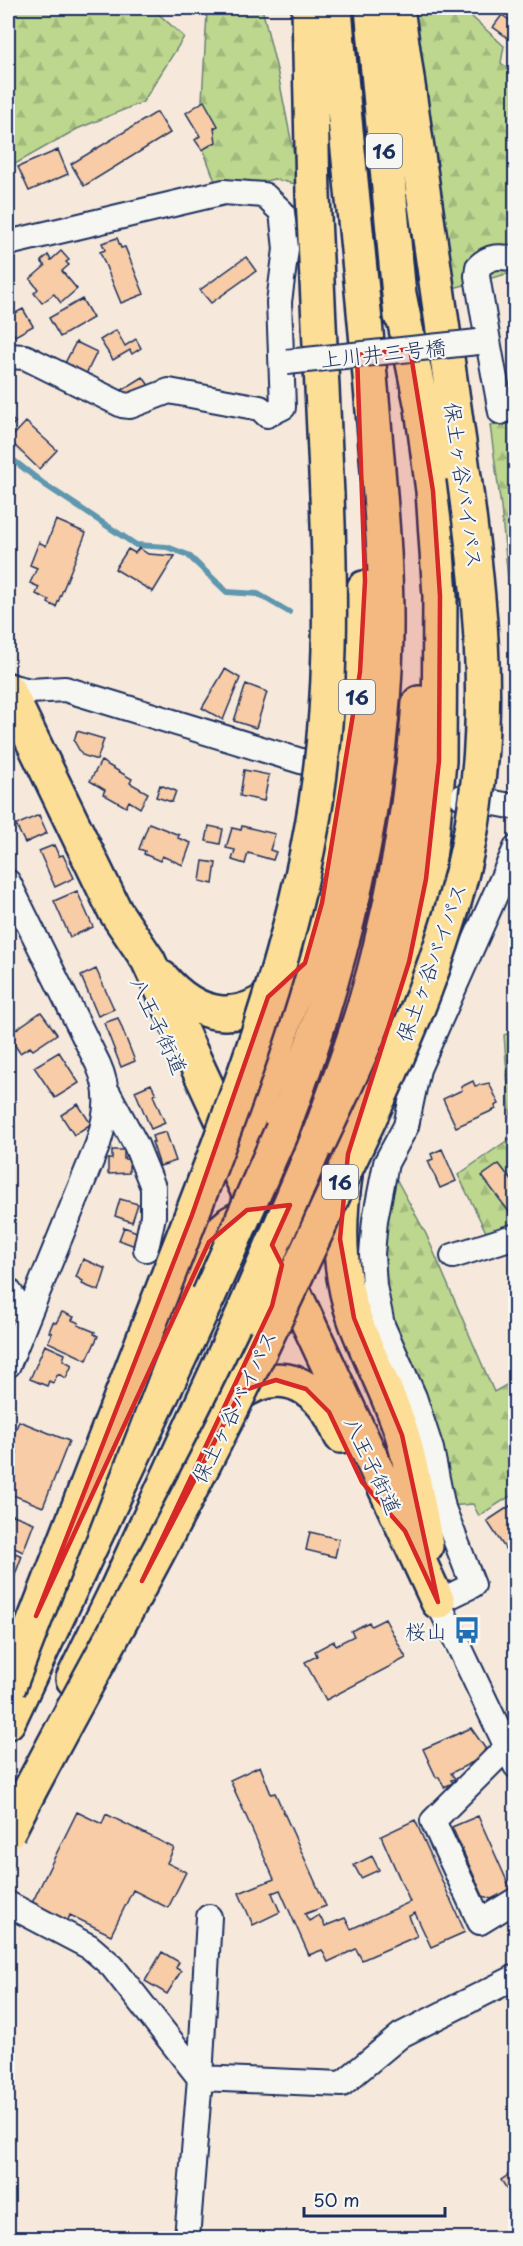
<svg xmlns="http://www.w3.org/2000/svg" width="523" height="2246" font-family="'Playpen Sans','Klee One',sans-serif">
  <defs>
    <pattern id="forest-firs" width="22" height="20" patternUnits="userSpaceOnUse" patternTransform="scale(1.5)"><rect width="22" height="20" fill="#bdd78e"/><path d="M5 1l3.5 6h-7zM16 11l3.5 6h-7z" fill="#a2b97d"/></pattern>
  </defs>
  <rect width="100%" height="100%" fill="#f6e9db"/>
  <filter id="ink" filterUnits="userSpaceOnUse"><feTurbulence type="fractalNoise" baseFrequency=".0167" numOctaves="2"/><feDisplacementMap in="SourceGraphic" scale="12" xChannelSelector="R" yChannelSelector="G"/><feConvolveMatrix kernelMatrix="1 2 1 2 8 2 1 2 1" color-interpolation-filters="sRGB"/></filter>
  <g filter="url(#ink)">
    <path fill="url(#forest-firs)" stroke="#6c8376" stroke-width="1.5" d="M8,8H152L184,37L143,102L77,129L8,168Z
      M209,8H262L278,74L300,185L274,179L219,192L203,149L201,118L207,13Z
      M415,8H462L504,46L501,63L515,73V272L449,289Z
      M515,423H516L515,620H512L501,507L490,425Z
      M515,1031V1258L489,1238L458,1175L512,1137L504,1035Z
      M392,1171L426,1234L494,1392L515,1380V1493L479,1516L473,1504L450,1506L386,1321L378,1265Z"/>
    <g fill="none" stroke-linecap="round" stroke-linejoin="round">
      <path stroke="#5f97af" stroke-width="6" d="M8,456L44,484L136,545L167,547L188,555L227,592L258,594L289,612"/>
    </g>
    <path fill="#f7cca6" stroke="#1b2f5e" stroke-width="1.5" d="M502,15L516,25V36L512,41L493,27Z
      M204,101L218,126L214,128L216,142L202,150L195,140L200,136L186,113Z
      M157,112L170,133L84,186L71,164Z
      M58,150L68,174L29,191L18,167Z
      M117,238L121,248L125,247L144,294L121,303L100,252L105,250L102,243Z
      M61,251L69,260L66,262L69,265L62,271L77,289L61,303L54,294L42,303L34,293L38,289L30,279L45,266L41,261L48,255L51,260Z
      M246,257L256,271L211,303L200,290Z
      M82,299L93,318L60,337L49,318Z
      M23,309L33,326L15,336L8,323V317Z
      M116,330L125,346L136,339L141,348L132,354L130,350L113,360L100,340Z
      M76,342L97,352L86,374L65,363Z
      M143,377L150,387L127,397L122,390Z
      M8,416L15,422L8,431Z
      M26,422L57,450L39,469L9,440Z
      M56,520L86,533L56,607L48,603L49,600L36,594L39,587L30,583L37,568L30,565L39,542L46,546Z
      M139,548L148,554L175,556L153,592L115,569L128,549L135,553Z
      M225,669L240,678L223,720L202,708Z
      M246,684L267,692L256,728L234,721Z
      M77,731L104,739L97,760L82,755L74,741Z
      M101,761L132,779L130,783L148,793L140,808L129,801L126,807L103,794L105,790L90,781Z
      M244,770L269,775L264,801L240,796Z
      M160,785L176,791L172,802L156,797Z
      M39,815L47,833L25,843L16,825Z
      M149,823L179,835L178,838L191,843L183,865L162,856L160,861L144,854L145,851L139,849Z
      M209,826L223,829L220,844L206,841Z
      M242,826L275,834L270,850L276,852L273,860L248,853L245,864L232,860L235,850L226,848L232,828L241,830Z
      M54,845L59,856L63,855L74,878L55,887L39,851Z
      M203,861L216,863L213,884L200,881Z
      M77,891L93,927L70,937L54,901Z
      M96,969L114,1009L98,1016L81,976Z
      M41,1012L57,1034L33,1050L30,1047L20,1053L8,1035Z
      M118,1018L135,1061L121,1067L104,1023Z
      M59,1052L79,1083L55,1098L34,1067Z
      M473,1081L475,1086L489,1083L499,1104L495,1106L496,1109L456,1127L443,1099L462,1090L461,1087Z
      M151,1084L156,1094L153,1095L165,1123L151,1129L135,1091Z
      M78,1104L91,1124L74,1135L61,1115Z
      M166,1132L176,1161L160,1166L152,1142H154L152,1136Z
      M442,1149L456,1181L440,1188L428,1161L433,1159L431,1154Z
      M112,1150H124V1159H133V1166H129V1173L108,1174V1159H112Z
      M499,1164L516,1186V1221L482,1176Z
      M120,1199L138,1204L132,1222L115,1216Z
      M124,1227L142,1234L138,1247L119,1240Z
      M83,1259L106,1269L99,1291L82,1284L83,1281L76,1277Z
      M62,1312L74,1317L72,1320L79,1323L78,1325L95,1332L94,1334L98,1336L87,1360L48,1342L52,1333L49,1332L53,1322L56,1323Z
      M45,1345L65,1354L63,1360L72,1365L66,1378L58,1374L53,1383L49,1381L47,1386L30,1379Z
      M19,1421L69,1441L43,1507L8,1493V1475L17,1452L8,1449Z
      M516,1502V1565L487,1521Z
      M11,1514L34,1523L23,1552L8,1545V1522Z
      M310,1532L339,1539L335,1557L306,1550Z
      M8,1550L22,1556L9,1591H8Z
      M385,1619L406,1658L326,1700L305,1662L317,1656L315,1651L334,1641L336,1645L354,1636L351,1631L369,1622L371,1626Z
      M471,1728L485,1748L483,1757L451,1773L455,1779L451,1780L453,1783L444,1787L439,1777H436L423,1749Z
      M260,1766L271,1794L275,1793L326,1906L305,1914L309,1921L319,1915L325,1926L345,1918L351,1929L410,1902L381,1836L415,1820L465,1932L431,1947L415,1913L409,1916L417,1936L362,1960L356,1949L328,1962L322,1950L309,1955L280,1890L272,1893L280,1912L253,1925L239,1893L274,1879L230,1780Z
      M77,1812L102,1824L106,1814L174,1848L167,1863L186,1872L168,1908L133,1890L111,1935L70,1915L66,1925L31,1905Z
      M478,1816L511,1890L491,1899L483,1896L452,1827Z
      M372,1856L379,1870L361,1878L354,1865Z
      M162,1952L179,1962L176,1968L181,1971L167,1994L145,1981Z
      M516,2170V2203L501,2180Z"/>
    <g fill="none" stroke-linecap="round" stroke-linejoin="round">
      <defs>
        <path id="minor" d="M8,243L224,192L264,195L282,212L286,249L279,302L283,407L267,415L260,408L169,391L130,406L122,405L25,357L8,356
          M488,341L501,412
          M478,342L488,341L477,276L478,267C490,255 500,256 516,259
          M8,686L30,691L65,689L327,769
          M462,797L516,807
          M516,848L418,1069L406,1126L386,1163L375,1220L372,1254L374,1286L382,1325L414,1397L431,1449L443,1508L473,1585L438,1602L516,1766
          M8,882L98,1064C111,1093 107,1114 98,1144L8,1365
          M108,1093L136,1145L153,1187V1216L146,1249
          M453,1256L516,1236
          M8,1290L27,1317
          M506,1748L433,1821L480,1922L516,1900
          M8,1904L90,1947L112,1966L200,2078L342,2084L401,2035L516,1977
          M187,2238L200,2078L209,1917"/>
        <path id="highway" d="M309,8L313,195L327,495
          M372,8L401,316
          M397,8L464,477
          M8,690L115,911L148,960L233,1143L235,1163L261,1220
          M162,978C199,1021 243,1026 285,984
          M282,1130C338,982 377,828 385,669C389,587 381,504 374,423C363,284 346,146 335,8
          M314,1148C338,1085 362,1021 378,956C399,873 413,788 419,703
          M235,1163L272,1061L322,903L354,730L360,672L364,588
          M345,1176C338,1224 338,1274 355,1320C369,1359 390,1395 402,1434C413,1470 419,1509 426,1546
          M281,1264L438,1602
          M226,1405C260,1372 300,1370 328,1411C334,1419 337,1428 341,1436
          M132,1406L209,1242L231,1223L256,1209L281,1206L300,1201L316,1192L326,1179L363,1096L387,1031L409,962L426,879L432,835L439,761L440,596L433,491L422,408L399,294
          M73,1679L116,1591L242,1316
          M8,1722L209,1295"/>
      </defs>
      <use href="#minor" stroke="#1b2f5e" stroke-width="28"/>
      <use href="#highway" stroke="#1b2f5e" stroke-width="38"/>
      <use href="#minor" stroke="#f6f6f2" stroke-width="24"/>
      <use href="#highway" stroke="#fcde96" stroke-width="33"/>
      <defs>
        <path id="minor-bridge" d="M287,362L478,342"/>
        <path id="highway-bridge" d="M209,1295L282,1130
          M242,1316L314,1148
          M8,1689C62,1549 117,1408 171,1268C230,1117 291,963 316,802C332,700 331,598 327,495
          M8,1832C67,1717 132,1604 191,1489C241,1393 287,1296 332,1198C391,1073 455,945 475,806C491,696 479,587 464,477"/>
      </defs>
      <use href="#minor-bridge" stroke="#1b2f5e" stroke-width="28" stroke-linecap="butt"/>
      <use href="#highway-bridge" stroke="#1b2f5e" stroke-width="38" stroke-linecap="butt"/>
      <use href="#minor-bridge" stroke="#f6f6f2" stroke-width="24"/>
      <use href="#highway-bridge" stroke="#fcde96" stroke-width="33"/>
    </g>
  </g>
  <path fill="#d62828" fill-opacity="0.2" stroke="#d62828" stroke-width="4.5" stroke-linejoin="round" d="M410,349L433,491L440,596L439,761L426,879L409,962L348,1154L340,1239L354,1318L402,1435L438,1602L405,1531L362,1482L329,1412L306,1389L276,1380L241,1391L142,1581L272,1306L282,1265L272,1245L290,1205L247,1210L209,1242L36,1616L192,1215L268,997L305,963L322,903L360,672L365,581L357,355Z"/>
  <defs>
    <symbol id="bus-bare" viewBox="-9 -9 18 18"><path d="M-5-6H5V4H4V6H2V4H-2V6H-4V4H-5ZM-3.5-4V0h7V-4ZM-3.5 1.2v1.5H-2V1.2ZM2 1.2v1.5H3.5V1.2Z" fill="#1f6fb2" stroke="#f6f6f2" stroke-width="2.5" paint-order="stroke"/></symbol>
  </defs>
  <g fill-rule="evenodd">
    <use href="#bus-bare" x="448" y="1611" width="38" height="38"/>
  </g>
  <g text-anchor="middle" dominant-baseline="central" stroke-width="4.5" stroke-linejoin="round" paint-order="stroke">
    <g fill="#f6f6f2" stroke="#5d6b8a" stroke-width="1.5">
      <rect x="366" y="134" width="36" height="34" rx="4.5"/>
      <rect x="339" y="680" width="36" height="34" rx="4.5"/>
      <rect x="322" y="1165" width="36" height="34" rx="4.5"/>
    </g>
    <g font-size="20" font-weight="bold" fill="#1b2f5e">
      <text x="384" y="151">16</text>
      <text x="357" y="697">16</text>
      <text x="340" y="1182">16</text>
    </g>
    <g font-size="21" fill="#1b2f5e" stroke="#f6f6f2">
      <text transform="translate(383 352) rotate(-6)">上川井三号橋</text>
      <text transform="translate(465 485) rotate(82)">保土ヶ谷バイパス</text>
      <text transform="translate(430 962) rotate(-70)">保土ヶ谷バイパス</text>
      <text transform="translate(160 1025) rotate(65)">八王子街道</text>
      <text transform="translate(233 1406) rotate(-64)">保土ヶ谷バイパス</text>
      <text transform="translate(374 1465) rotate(65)">八王子街道</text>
    </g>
    <g font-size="21" fill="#1b2f5e" stroke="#f6f6f2" text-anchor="end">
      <text x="447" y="1630">桜山</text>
    </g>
  </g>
  <rect width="523" height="2246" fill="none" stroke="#f6f6f2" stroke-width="30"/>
  <rect x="15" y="15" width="493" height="2216" fill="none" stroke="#1b2f5e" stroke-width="2" filter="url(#ink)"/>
  <path d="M304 2207v9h141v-9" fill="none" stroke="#1b2f5e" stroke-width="3"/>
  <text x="313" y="2207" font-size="18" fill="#1b2f5e" stroke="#f6f6f2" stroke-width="4.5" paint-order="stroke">50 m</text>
</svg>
